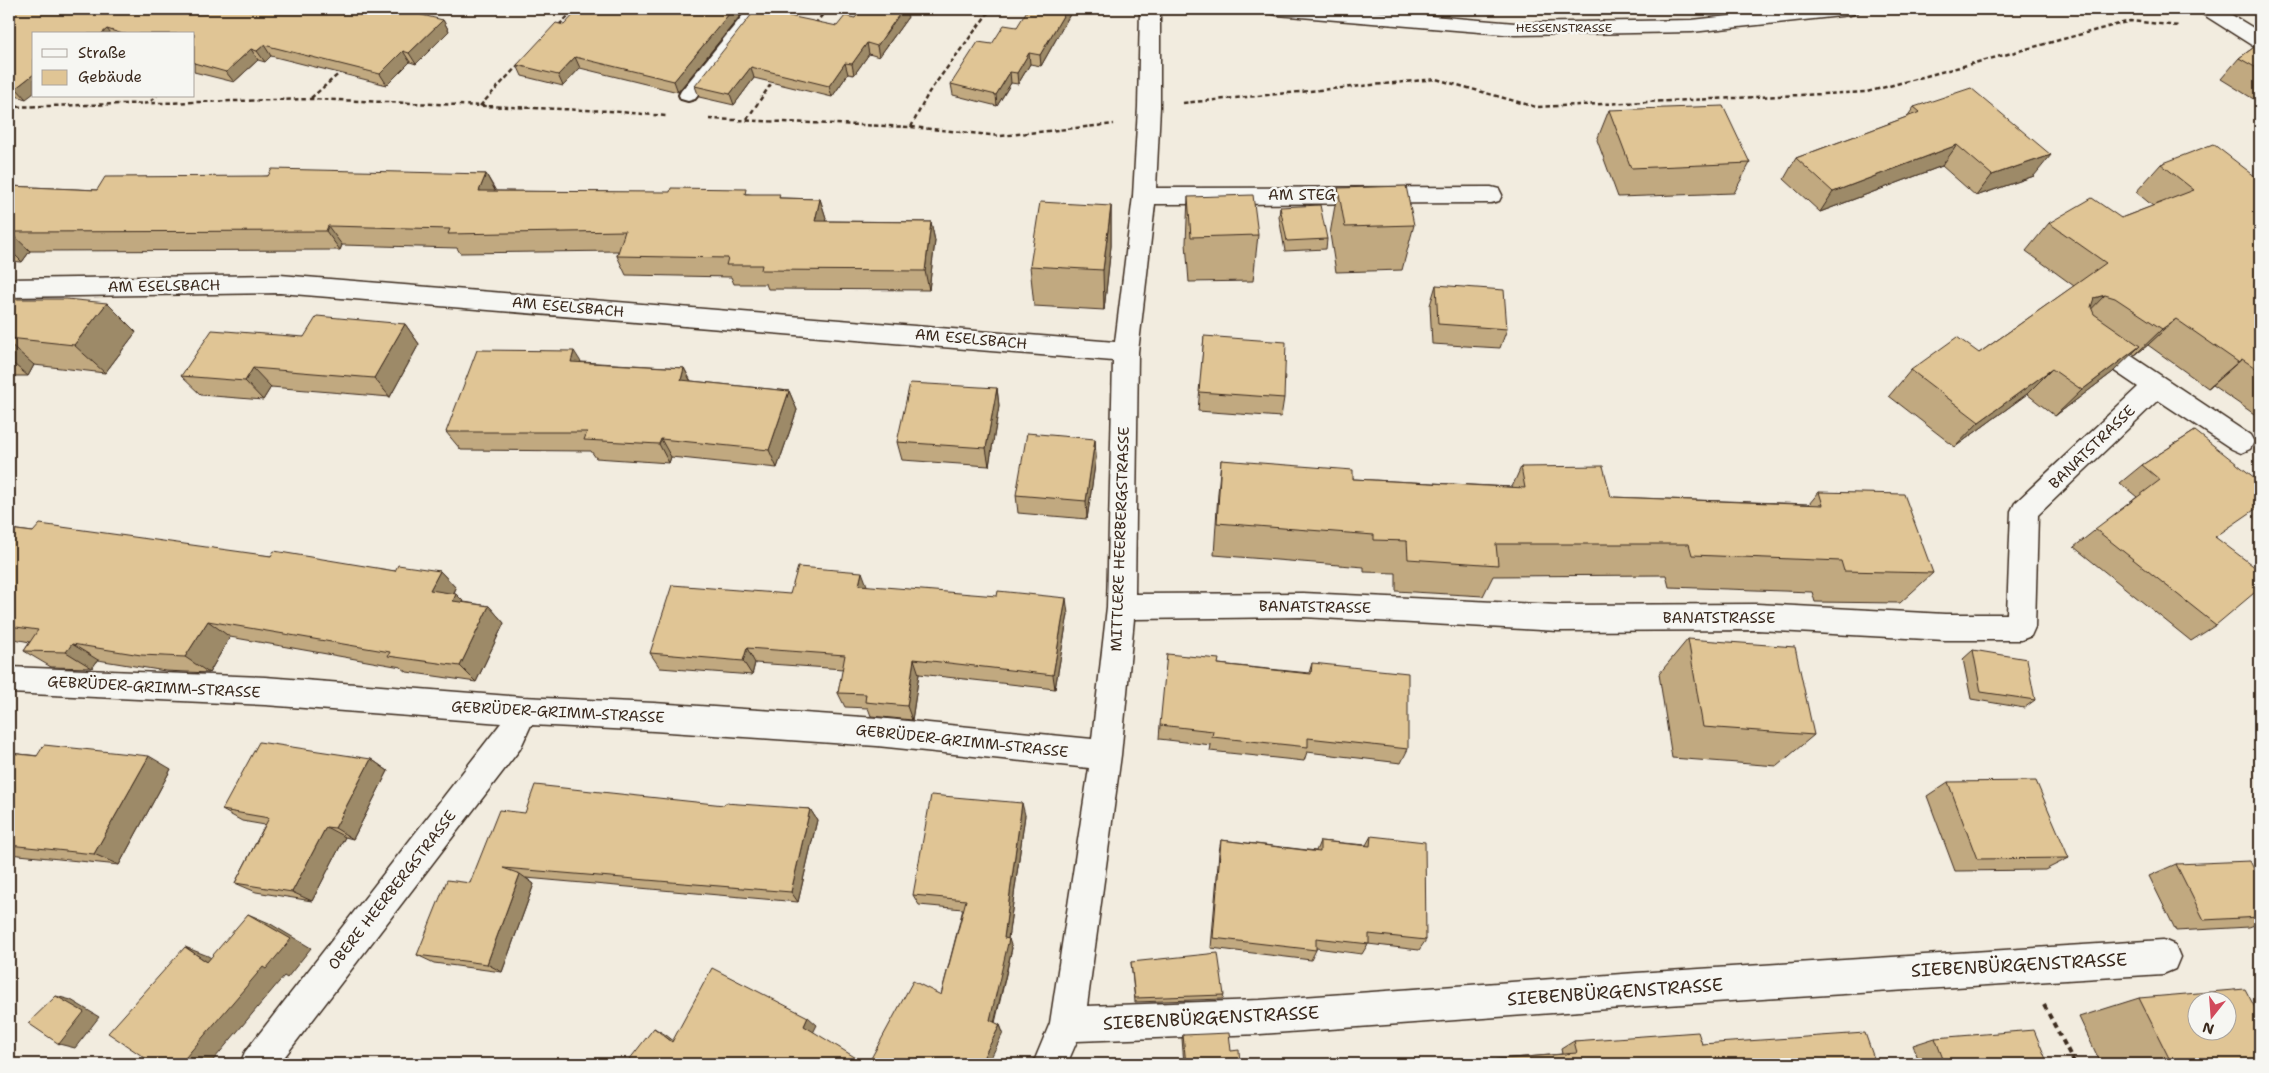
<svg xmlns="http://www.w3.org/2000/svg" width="2269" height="1073" font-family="'Shantell Sans',sans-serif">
  <rect width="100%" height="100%" fill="#f2ecdf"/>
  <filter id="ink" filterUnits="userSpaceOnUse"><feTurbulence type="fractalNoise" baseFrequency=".02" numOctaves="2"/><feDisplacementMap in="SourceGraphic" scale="10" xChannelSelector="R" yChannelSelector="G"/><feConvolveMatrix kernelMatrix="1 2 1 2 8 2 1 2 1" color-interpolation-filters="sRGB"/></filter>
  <g filter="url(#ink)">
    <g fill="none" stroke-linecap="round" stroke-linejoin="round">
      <defs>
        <path id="lane" d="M748,9H766L695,99L688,101L681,99L679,95L681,91Z"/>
        <path id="street" d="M1140,9H1160V107L1156,188L1491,187L1499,189L1502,195L1499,201L1491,203L1155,204L1138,352L1135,594L1303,593L1558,605L1757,604L1945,614H2007L2011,511L2015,503L2138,387L2082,349L2079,342L2082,335L2091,333L2100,335L2250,435L2254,442L2250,449L2241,453L2232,449L2158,400L2038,515L2035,627L2031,636L2021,640H1945L1757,630L1558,631L1303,617L1134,619L1121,755L1087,1006L1260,1000L1636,973L2163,940L2175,945L2180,957L2175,969L2163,974L1636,1007L1260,1034L1077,1041L1067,1064H1033L1050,1023L1089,768L877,746L654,731L531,725L520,749L279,1064H240L245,1052L501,723L265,705L9,693V667L265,677L522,697L654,703L877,718L1092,739L1107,607L1113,361L280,293L9,297V279L280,275L1115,342L1133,196L1138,107Z
          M2198,9H2222L2260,32V48L2253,46L2201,13Z"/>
        <path id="secondary" d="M1267,9H1349L1515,23L1692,20L1793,9H1860L1857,13L1850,15L1692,32L1515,35L1277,15L1270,13Z"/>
      </defs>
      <use href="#lane" stroke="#3b2a1e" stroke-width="4"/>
      <use href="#street" stroke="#3b2a1e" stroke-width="3"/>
      <use href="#secondary" stroke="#3b2a1e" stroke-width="3"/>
      <path stroke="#3b2a1e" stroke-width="2.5" stroke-dasharray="4.5 3" stroke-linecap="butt" d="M815,24L827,9
        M559,25L576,9
        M311,98L342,71
        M151,101L157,96
        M1183,103L1436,79L1536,107L1867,92L2130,21L2179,26
        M480,106L520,63
        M9,107L311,99L609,111L666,116
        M709,119L911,127L1000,136L1114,124
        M747,119L773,81
        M911,127L929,92L991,9"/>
      <path stroke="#3b2a1e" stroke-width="4" stroke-dasharray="5.5 4.5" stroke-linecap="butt" d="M2044,1005L2075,1064"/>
      <use href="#lane" fill="#f6f6f2" fill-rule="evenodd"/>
      <use href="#street" fill="#f6f6f2" fill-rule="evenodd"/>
      <use href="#secondary" fill="#f6f6f2" fill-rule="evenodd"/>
    </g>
    <path fill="#c1a980" stroke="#3b2a1e" d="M1073,9L1041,66L1030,64L1018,84L1011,83L997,106L953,95L951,84L992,44L1017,27Z
      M96,10L254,12L443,20L449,31L416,64L410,62L387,85L271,56L265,62L258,60L234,82L194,72V34H34L26,99L9,94V12Z
      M740,16L678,92L580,68L563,86L522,76L517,65L564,25Z
      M908,17L879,57L869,54L854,75L848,74L832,97L754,78L734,105L699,97L695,86L837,26L855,18Z
      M2260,43V103L2221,79L2239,58Z
      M1914,107L2034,176L1976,196L1942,166L1820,212L1784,179L1796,158L1907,117Z
      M1609,110L1750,163L1734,193L1618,197L1597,140Z
      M2161,164L2260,180V418L2212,385L2208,388L2148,345L2135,355L2132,353L2113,372L2055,416L2027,394L1955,447L1889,396L1911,370L1979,353L2074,286L2026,251L2049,223L2121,218L2153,206L2136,192Z
      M486,174L496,191L748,194L781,198L820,199L826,218L825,221L931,222L935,241L929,290L768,289L766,284H734L731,277L626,275L617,256L618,251L460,253L457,248L342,245L340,250L30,251L22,262L9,261V186L97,190L268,176Z
      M1338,188L1414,225L1402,270L1336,272L1330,234Z
      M1188,197L1258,235L1253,281L1189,282L1186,243Z
      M1111,206V246L1104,310L1034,306L1030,266Z
      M1280,207L1327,239L1326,249L1285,251L1279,217Z
      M1436,285L1507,329L1500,348L1432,344L1430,305Z
      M9,299L136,332L105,373L34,365L28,376H9Z
      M405,324L419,344L390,397L271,387L263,400L201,395L181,376L304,337Z
      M1204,336L1284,398L1281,417L1198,411Z
      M581,362L684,368L691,381L789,391L797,410L777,468L671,457L669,463L596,458L591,451L461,450L446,432Z
      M997,388L999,406L989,466L902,460L897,442Z
      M2195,431L2216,537V625L2191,641L2074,547L2137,497L2120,483L2142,465Z
      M1095,439L1096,458L1087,519L1018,513L1016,495Z
      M1221,460L1353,479L1512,487L1521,467L1611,497L1809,504L1819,492L1933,573L1900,603L1815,602L1812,592L1669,587L1666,575L1493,576L1483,596L1396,591V573L1364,572V567L1214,555L1218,493Z
      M9,529L33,532L271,556L395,571H440L456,588L454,593L464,602L489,606L504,623L476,682L407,672L401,667L230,637L209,673L165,671L98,660L92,668L51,667L24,651L30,642L9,638Z
      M867,586L1068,614L1055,689L919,674L912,720L871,716L868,708L845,707L838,693L843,669L755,663L752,675L660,668L650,653L790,594Z
      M1688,639L1814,735L1777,766L1672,758L1659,674Z
      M1973,650L2035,700L2024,708L1971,699L1963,659Z
      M1312,663L1408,749L1401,763L1307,752L1304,761L1210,751L1211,745L1159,739L1160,725L1218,664L1309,673Z
      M9,753L171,769L119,865L9,854Z
      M371,759L388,771L353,839L345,837L312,901L256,892L235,883L265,825L242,821L222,810Z
      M1948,782L2069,858L2045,870L1955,871L1927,796Z
      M724,805L810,809L817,820L798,902L526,878L534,884L502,972L434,963L417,955L470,883L525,813Z
      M1025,815L1008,939L1012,948L995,1023L1000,1025L1003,1033L941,995L963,909L919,905L913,895Z
      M1371,836L1426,940L1419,950L1368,944L1362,954L1316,948V950L1311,960L1211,948L1219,852L1221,840L1316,851L1320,841L1366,845Z
      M2176,864L2260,881V923L2249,927L2176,931L2149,876Z
      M1131,962L1224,995L1223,999L1135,1002Z
      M2260,991V1005L2254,992Z
      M2139,998L2260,1064H2101L2079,1017Z
      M1183,1035L1231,1051L1240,1064H1184L1182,1039Z
      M1935,1038L2048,1064H1920L1913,1045Z
      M1574,1041L1702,1044L1876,1064H1461L1464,1062L1562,1054L1561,1049Z"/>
    <path fill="#9d8a68" stroke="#3b2a1e" d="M733,9H738L740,16L678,92L674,81Z
      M903,9H906L908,17L879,57L877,46Z
      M1067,9H1073L1041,66L1040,55Z
      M443,20L449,31L416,64L409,53Z
      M107,29L111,34H101Z
      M867,43L869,54L854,75L852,64Z
      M264,45L271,56L265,62L257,51Z
      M251,49L258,60L234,82L226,72Z
      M403,51L410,62L387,85L380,74Z
      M1029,53L1030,64L1018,84L1017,73Z
      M575,57L580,68L563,86L558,75Z
      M845,63L848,74L832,97L829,86Z
      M751,67L754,78L734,105L730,94Z
      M1010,72L1011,83L997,106L996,95Z
      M34,74V93L26,99L16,88Z
      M1957,145L1942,166L1820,212L1833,192Z
      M2051,155L2034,176L1976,196L1992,175Z
      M486,174L497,194L479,191Z
      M820,199L826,218L821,241L815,221Z
      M1111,206V246L1104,310L1103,270Z
      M931,222L935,241L929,290L925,271Z
      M328,226L342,245L340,250L326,231Z
      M10,232L30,251L22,262L9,249V234Z
      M2105,295L2079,322L2094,298Z
      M107,303L136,332L105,373L74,345Z
      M2176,319L2148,345L2135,355L2162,329Z
      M405,324L419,344L390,397L374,378Z
      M9,343L34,365L28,376L9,360Z
      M2140,346L2113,372L2055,416L2082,390Z
      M574,351L586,370L571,362Z
      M2242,359L2212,385L2208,388L2238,362Z
      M253,368L271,387L263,400L245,381Z
      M684,368L694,388L681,380Z
      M2052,369L2027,394L1955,447L1979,422Z
      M997,388L999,406L989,466L986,448Z
      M789,391L797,410L777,468L769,450Z
      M661,439L671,457L669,463L659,444Z
      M1095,439L1096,458L1087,519L1086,501Z
      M440,571L456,588L447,607L430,590Z
      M862,572L868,588L859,585Z
      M456,594L473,611L453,601Z
      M1066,598L1068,614L1055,689L1053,675Z
      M489,606L504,623L476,682L460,666Z
      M208,621L230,637L209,673L185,657Z
      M72,644L98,660L92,668L66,652Z
      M747,648L755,663L752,675L743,661Z
      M914,659L919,674L912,720L907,706Z
      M149,756L171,769L119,865L94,854Z
      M371,759L388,771L353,839L335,828Z
      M1022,803L1025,815L1007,946L1009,939L1012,948L993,1028L990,1020L1004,938Z
      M810,809L817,820L798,902L791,892Z
      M326,827L345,837L312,901L292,892Z
      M520,874L534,884L502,972L487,964Z
      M248,914L269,923L311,948L287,978L284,976L210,1064H180Z
      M185,947L208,956L230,970L207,962Z
      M56,996L71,1000L99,1017L75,1048L59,1044Z
      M808,1017L817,1025L813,1033L804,1026Z
      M1000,1025L1003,1033L988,1064H980Z
      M654,1028L666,1035L684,1049L672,1042Z
      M329,1058L348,1064H337Z"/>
    <path fill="#e0c595" stroke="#3b2a1e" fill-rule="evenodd" d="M12,9H90L96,10L98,9H242L254,12L257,9H397L443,20L409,53L403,51L380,74L264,45L257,51L251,49L226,72L194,63V34H123L107,29L101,34H34V74L16,88L9,86V12Z
      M579,9H733L674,81L575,57L558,75L517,65L556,23L564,25Z
      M756,9L837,26L845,16L855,18L862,9H903L877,46L867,43L852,64L845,63L829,86L751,67L730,94L695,86Z
      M1028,9H1067L1040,55L1029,53L1017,73L1010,72L996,95L951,84L978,42L992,44L1004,25L1017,27Z
      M2260,43V70L2239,58Z
      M1971,88L2051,155L1992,175L1957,145L1833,192L1796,158L1920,112L1914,107Z
      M1723,106L1750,163L1631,168L1609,110Z
      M2213,144L2260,180V371L2242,359L2238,362L2176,319L2162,329L2115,298L2105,295L2094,298L2091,307L2094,314L2140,346L2082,390L2052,369L1979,422L1911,370L1957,337L1979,353L2106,263L2049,223L2092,198L2121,218L2194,190L2161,164Z
      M272,169L486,174L479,191L670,192L671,188L746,189L745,194H780L779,198L820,199L815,221L931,222L925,271L761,270L762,265H726L728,258L617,256L625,231L448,234L450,229L328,226L326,231L10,232L9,234V186L97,190L105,177L268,176Z
      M1406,186L1414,225L1345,227L1338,188Z
      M1253,195L1258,235L1191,237L1188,197Z
      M1040,202L1111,206L1103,270L1030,266Z
      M1320,205L1327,239L1287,241L1280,207Z
      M1436,285L1504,290L1507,329L1438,324Z
      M9,299H66L107,303L74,345L9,338Z
      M317,316L405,324L374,378L253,368L245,381L181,376L212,330L304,337Z
      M1204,336L1286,342L1284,398L1199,392Z
      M477,350L574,351L571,362L684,368L681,380L789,391L769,450L661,439L659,444L584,440L587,432H446Z
      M910,383L997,388L986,448L897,442Z
      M2195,431L2260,482V506L2215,537L2260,571V588L2216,625L2095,529L2160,480L2142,465Z
      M1027,433L1095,439L1086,501L1016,495Z
      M1221,460L1353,470V479L1525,488L1521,467L1603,466L1611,497L1823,505L1819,492L1904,494L1933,573L1844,571L1841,561L1692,555L1689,544H1496L1498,565L1408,559L1407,541L1374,540V535L1217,523Z
      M40,524L271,556L274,551L395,571L398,565L440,571L430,590L456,594L453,601L489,606L460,666L388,656L390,652L208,621L185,657L141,655L72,644L66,652L24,651L38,630L9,626V529L33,532Z
      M798,567L862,572L859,585L997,596L998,591L1066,598L1053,675L914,659L907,706L865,702L866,694L838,693L845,655L747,648L743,661L650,653L672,585L790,594Z
      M1688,639L1795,647L1814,735L1703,727Z
      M1973,650L2027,659L2035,700L1981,692Z
      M1167,654L1219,659L1218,664L1311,674L1312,663L1408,673V749L1308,738V747L1212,737L1213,731L1160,725Z
      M259,742L371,759L335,828L326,827L292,892L235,883L269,818L222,810Z
      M44,745L149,756L94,854L9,845V753L37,756Z
      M2036,781L2069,858L1977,859L1948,782Z
      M535,785L724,805L725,803L810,809L791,892L503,868L520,874L487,964L417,955L447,880L470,883L499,810L525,813Z
      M931,795L1022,803L1004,938L1009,939L990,1020L1000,1025L980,1064H868L913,981L941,995L966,900L913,895Z
      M1371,836L1425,842L1426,940L1369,934V944L1316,938V950L1213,938L1221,840L1320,852V841L1370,846Z
      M2250,861L2260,881V917L2204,920L2176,864Z
      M248,914L291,939L266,969L263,967L180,1064H154L108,1033L185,947L207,962Z
      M1218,953L1224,995L1135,998L1131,962Z
      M712,968L808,1017L804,1026L866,1064H633L629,1060L654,1028L672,1042Z
      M2245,989L2260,1017V1064H2172L2139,998ZM2196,1000H2226V1030H2196Z
      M56,996L84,1012L59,1044L28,1023Z
      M2034,1030L2048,1064H1945L1935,1038Z
      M1698,1032L1702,1044L1865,1033L1876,1064H1465L1464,1062L1577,1053L1574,1041Z
      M1229,1033L1231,1051L1239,1050L1240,1064H1186L1183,1035Z
      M329,1058L337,1064H323Z"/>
  </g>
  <g text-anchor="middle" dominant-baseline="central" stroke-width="5" stroke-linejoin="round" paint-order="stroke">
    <g font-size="12" fill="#3b2a1e" stroke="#f6f6f2">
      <text x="1564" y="28">HESSENSTRASSE</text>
    </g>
    <g font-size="15" fill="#3b2a1e" stroke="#f6f6f2">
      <text x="1302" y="195">AM STEG</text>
      <text transform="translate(164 286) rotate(-1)">AM ESELSBACH</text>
      <text transform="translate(568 307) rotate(5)">AM ESELSBACH</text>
      <text transform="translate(971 339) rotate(5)">AM ESELSBACH</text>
      <text transform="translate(2092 447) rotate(-44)">BANATSTRASSE</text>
      <text transform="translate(1120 539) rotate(-88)">MITTLERE HEERBERGSTRASSE</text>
      <text transform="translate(1315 607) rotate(1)">BANATSTRASSE</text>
      <text x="1719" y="618">BANATSTRASSE</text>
      <text transform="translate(154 687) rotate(3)">GEBRÜDER-GRIMM-STRASSE</text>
      <text transform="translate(558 712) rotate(3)">GEBRÜDER-GRIMM-STRASSE</text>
      <text transform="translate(962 741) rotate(6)">GEBRÜDER-GRIMM-STRASSE</text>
      <text transform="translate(392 890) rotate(-52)">OBERE HEERBERGSTRASSE</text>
    </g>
    <g font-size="18" fill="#3b2a1e" stroke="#f6f6f2">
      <text transform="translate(2019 965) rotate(-3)">SIEBENBÜRGENSTRASSE</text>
      <text transform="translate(1615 992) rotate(-4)">SIEBENBÜRGENSTRASSE</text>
      <text transform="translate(1211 1018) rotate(-3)">SIEBENBÜRGENSTRASSE</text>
    </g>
  </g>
  <rect width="2269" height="1073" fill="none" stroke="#f6f6f2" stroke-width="30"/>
  <rect x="15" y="15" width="2239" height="1043" fill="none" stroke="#3b2a1e" stroke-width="2" filter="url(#ink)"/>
  <rect x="32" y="32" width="162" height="65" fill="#f6f6f2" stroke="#aba49d"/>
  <rect x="42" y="49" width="25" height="8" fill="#f6f6f2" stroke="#aba49d"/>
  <text x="78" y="58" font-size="15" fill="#3b2a1e">Straße</text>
  <rect x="42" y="70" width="25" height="15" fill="#e0c595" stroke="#aba49d"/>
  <text x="78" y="82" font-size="15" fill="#3b2a1e">Gebäude</text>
  <g transform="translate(2212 1016) rotate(197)"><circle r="24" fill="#f6f6f2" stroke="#aba49d"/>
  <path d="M0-4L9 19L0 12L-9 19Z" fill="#d1495b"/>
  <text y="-8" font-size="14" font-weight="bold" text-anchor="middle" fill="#3b2a1e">N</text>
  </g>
</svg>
